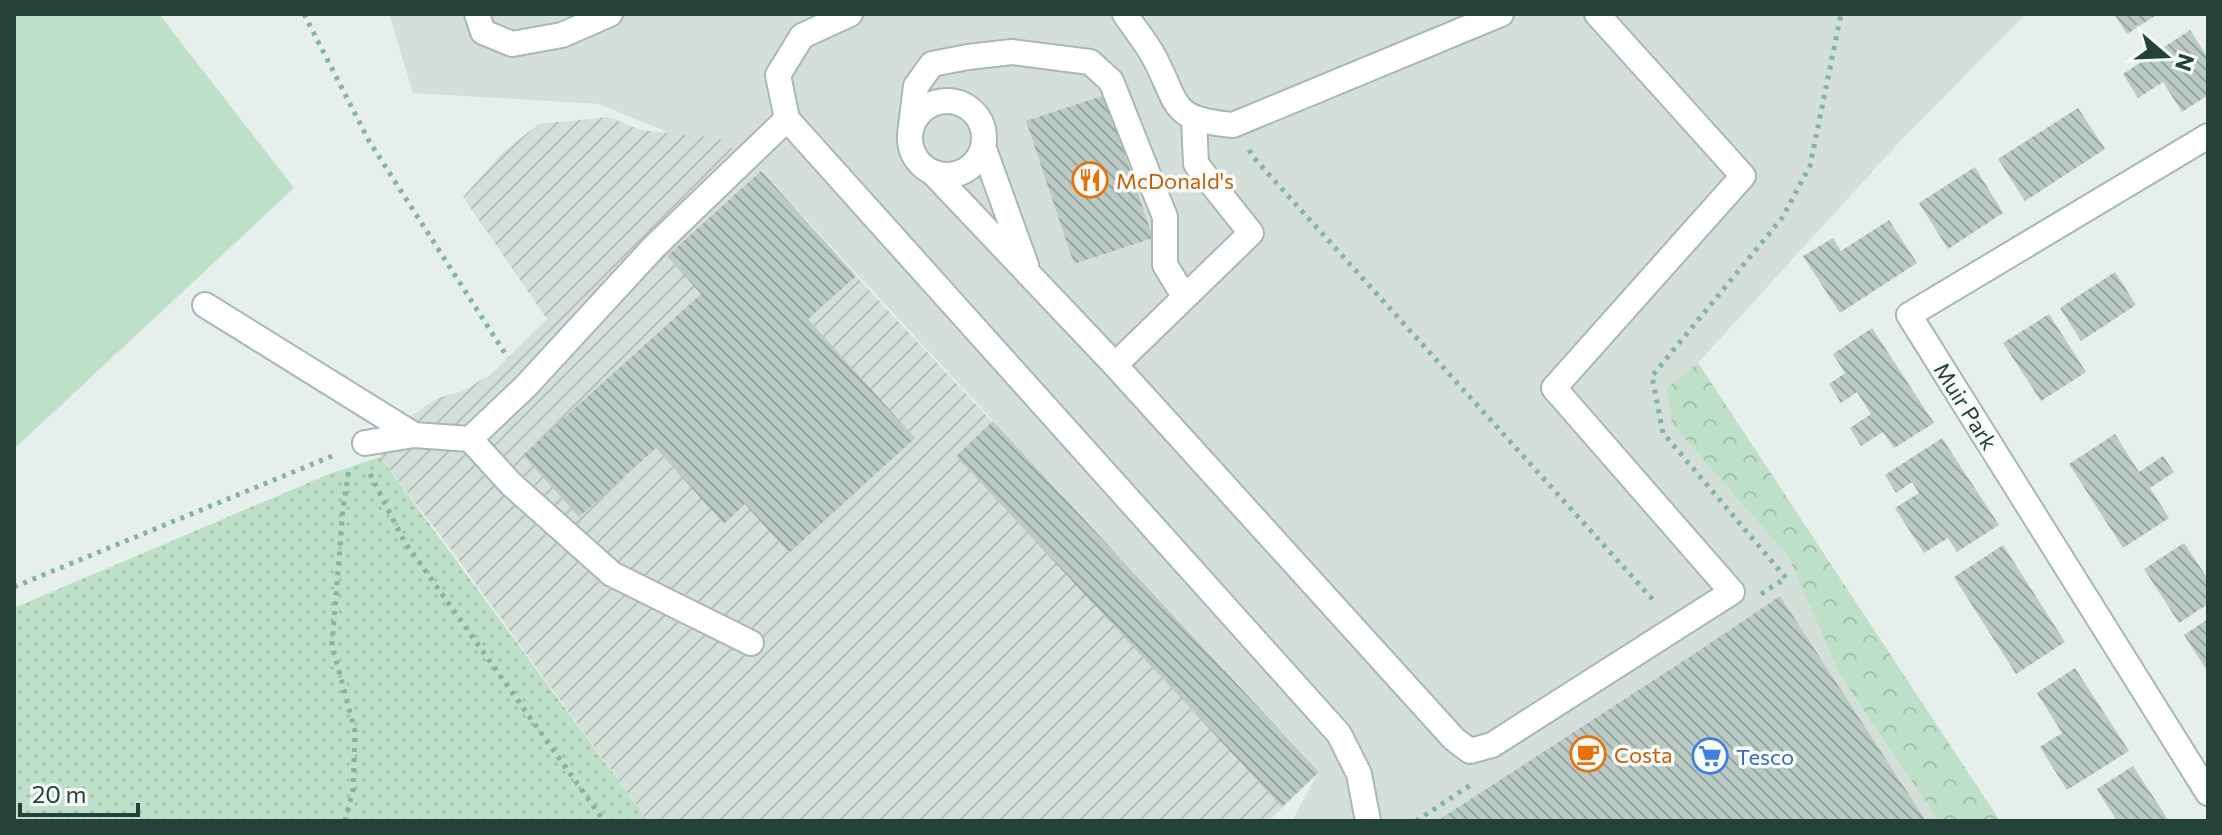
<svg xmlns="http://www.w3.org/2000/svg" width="2222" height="835" font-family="Commissioner,sans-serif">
  <defs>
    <pattern id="industrial-furrows" width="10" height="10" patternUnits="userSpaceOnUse" patternTransform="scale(2)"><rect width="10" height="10" fill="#d4dfda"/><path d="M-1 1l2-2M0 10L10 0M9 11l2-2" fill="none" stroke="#b6c1bc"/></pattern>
    <pattern id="grass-dots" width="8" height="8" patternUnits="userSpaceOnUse" patternTransform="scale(2)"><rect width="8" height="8" fill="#bfe0c8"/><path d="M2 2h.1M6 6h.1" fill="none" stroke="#a4c1ad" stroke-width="1.8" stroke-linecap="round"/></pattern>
    <pattern id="forest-crowns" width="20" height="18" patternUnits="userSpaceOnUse" patternTransform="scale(2)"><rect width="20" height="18" fill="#bfe0c8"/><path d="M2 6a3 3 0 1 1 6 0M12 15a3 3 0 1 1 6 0" fill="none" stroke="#a4c1ad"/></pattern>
    <pattern id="building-back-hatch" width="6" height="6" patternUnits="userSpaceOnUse" patternTransform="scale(2)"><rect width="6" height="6" fill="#bbcac4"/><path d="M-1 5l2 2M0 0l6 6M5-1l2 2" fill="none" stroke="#98a6a0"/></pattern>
  </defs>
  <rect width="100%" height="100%" fill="#e6efeb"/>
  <path fill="#d4dfda" d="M389,14H2026L1903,138L1698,363L2000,821H1292L1319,771L761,171L599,104L413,93Z"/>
  <path fill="url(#industrial-furrows)" d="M609,117L640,130L719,138L761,171L856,276L1319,772L1269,821H648L447,544L380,457L384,430L408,418L438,398L463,391L491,374L547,319L463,197L504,151L539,124Z"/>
  <path fill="url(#grass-dots)" d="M380,457L648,821H14V608L329,474Z"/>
  <path fill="url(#forest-crowns)" d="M1698,363L2000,821H1939L1842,678L1788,556L1672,424L1667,388Z"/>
  <path fill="#bfe0c8" d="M14,14H159L294,188L14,449Z"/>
  <path fill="url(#building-back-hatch)" d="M2114,14H2158L2127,34Z
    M2190,30L2208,58V95L2182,112L2163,82L2138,98L2123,74Z
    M1105,95L1153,238L1074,264L1026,121Z
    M2078,108L2105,149L2025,201L1998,159Z
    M1975,167L2003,213L1948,249L1919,203Z
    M761,171L856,276L808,319L915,438L789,553L745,504L724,524L656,448L579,517L523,455L701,294L667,256Z
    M1889,220L1917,263L1840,313L1803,256L1833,238L1841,251Z
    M2115,272L2136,305L2081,341L2060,308Z
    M2049,314L2086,372L2041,401L2003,343Z
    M1872,328L1934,423L1894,448L1883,432L1861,446L1850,428L1871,414L1857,392L1841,403L1829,384L1845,373L1833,354Z
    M993,421L1319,772L1282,807L956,456Z
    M2115,434L2139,472L2163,456L2174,472L2150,488L2169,518L2123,548L2069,464Z
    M1942,438L1999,525L1957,552L1948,538L1924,553L1895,508L1919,493L1912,482L1896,493L1885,475Z
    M2184,543L2208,579V604L2179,623L2144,569Z
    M2003,545L2065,642L2016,674L1954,577Z
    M1780,596L1926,821H1437L1694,654Z
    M2208,619V672L2184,635Z
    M2075,668L2129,751L2067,790L2040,747L2062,733L2037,693Z
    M2133,766L2169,821H2117L2097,789Z"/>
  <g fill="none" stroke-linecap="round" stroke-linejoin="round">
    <defs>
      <path id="minor" d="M477,14L483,32L512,44L562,35L610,14
        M850,14L802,36L778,75L787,119L1339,734L1359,774L1368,821
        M1125,14C1134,28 1146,42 1154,57C1180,106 1169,119 1233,125L1501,14
        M910 138a37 37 0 1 1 74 0a37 37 0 1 1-74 0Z
        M1194,119L1196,164L1251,233L1115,365L1454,739L1470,751L1492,745L1732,592L1554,388L1743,176L1597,14
        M910,134L916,86L932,64L968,57L1012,52L1090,62L1111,81L1165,217V265L1184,296
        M2208,136L1909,315L2208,793
        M984,149L1026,265
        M934,174L1115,365
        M205,305L414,435
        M470,439L511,484L612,574L751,643
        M365,443L414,435L470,439L526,386L653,248L787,119"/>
    </defs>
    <use href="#minor" stroke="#a8b8b2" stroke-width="28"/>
    <path stroke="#86b3a5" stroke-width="5" stroke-dasharray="4 6" stroke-linecap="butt" d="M304,14L369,141L508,358
      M1249,150L1254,158L1656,603
      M370,474L404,541L604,821
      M14,587L337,454
      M1761,594L1786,578L1663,433L1652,376L1782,218L1810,166L1841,14
      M345,821L353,790L355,731L332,645L343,509L349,468
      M1416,821L1472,784"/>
    <use href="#minor" stroke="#fff" stroke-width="24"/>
  </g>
  <defs>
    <symbol id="restaurant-ring" viewBox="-11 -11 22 22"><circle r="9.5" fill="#f7fbf9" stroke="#e8710a" stroke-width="1.5"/><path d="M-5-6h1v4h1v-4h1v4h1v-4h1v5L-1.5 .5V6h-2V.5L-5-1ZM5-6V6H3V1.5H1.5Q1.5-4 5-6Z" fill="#e8710a"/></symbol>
    <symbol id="cafe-ring" viewBox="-11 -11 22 22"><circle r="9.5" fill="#f7fbf9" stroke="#e8710a" stroke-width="1.5"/><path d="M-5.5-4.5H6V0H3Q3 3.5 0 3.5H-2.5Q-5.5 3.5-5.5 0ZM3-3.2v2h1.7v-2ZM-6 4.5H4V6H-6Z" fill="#e8710a"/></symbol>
    <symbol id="supermarket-ring" viewBox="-11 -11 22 22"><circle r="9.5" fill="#f7fbf9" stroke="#3f7fe0" stroke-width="1.5"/><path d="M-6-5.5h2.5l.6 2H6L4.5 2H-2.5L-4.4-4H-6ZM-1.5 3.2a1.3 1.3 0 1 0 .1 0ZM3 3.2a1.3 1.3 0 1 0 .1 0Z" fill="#3f7fe0"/></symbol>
  </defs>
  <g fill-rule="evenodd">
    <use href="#restaurant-ring" x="1070" y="160" width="40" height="40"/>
    <use href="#cafe-ring" x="1568" y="734" width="40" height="40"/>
    <use href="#supermarket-ring" x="1690" y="736" width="40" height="40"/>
  </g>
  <g text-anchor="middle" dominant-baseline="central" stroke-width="7" stroke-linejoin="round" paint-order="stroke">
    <g font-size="22" fill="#c56008" stroke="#f7fbf9" text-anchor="start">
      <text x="1116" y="180">McDonald's</text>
      <text x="1614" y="754">Costa</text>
    </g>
    <g font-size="22" fill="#24423a" stroke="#f7fbf9">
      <text transform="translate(1966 406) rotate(58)">Muir Park</text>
    </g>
    <g font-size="22" fill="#366cbe" stroke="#f7fbf9" text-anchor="start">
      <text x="1736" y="756">Tesco</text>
    </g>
  </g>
  <rect width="2222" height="835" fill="none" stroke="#24423a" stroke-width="32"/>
  <g transform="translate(2166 56) rotate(109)" stroke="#f7fbf9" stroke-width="6" paint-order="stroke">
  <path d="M0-6L14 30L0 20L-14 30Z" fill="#24423a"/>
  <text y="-12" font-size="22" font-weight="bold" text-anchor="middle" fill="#24423a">N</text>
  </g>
  <path d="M20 803v12h118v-12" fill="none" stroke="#24423a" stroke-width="4"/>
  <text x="32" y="803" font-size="24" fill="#24423a" stroke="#f7fbf9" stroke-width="6" paint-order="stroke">20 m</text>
</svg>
